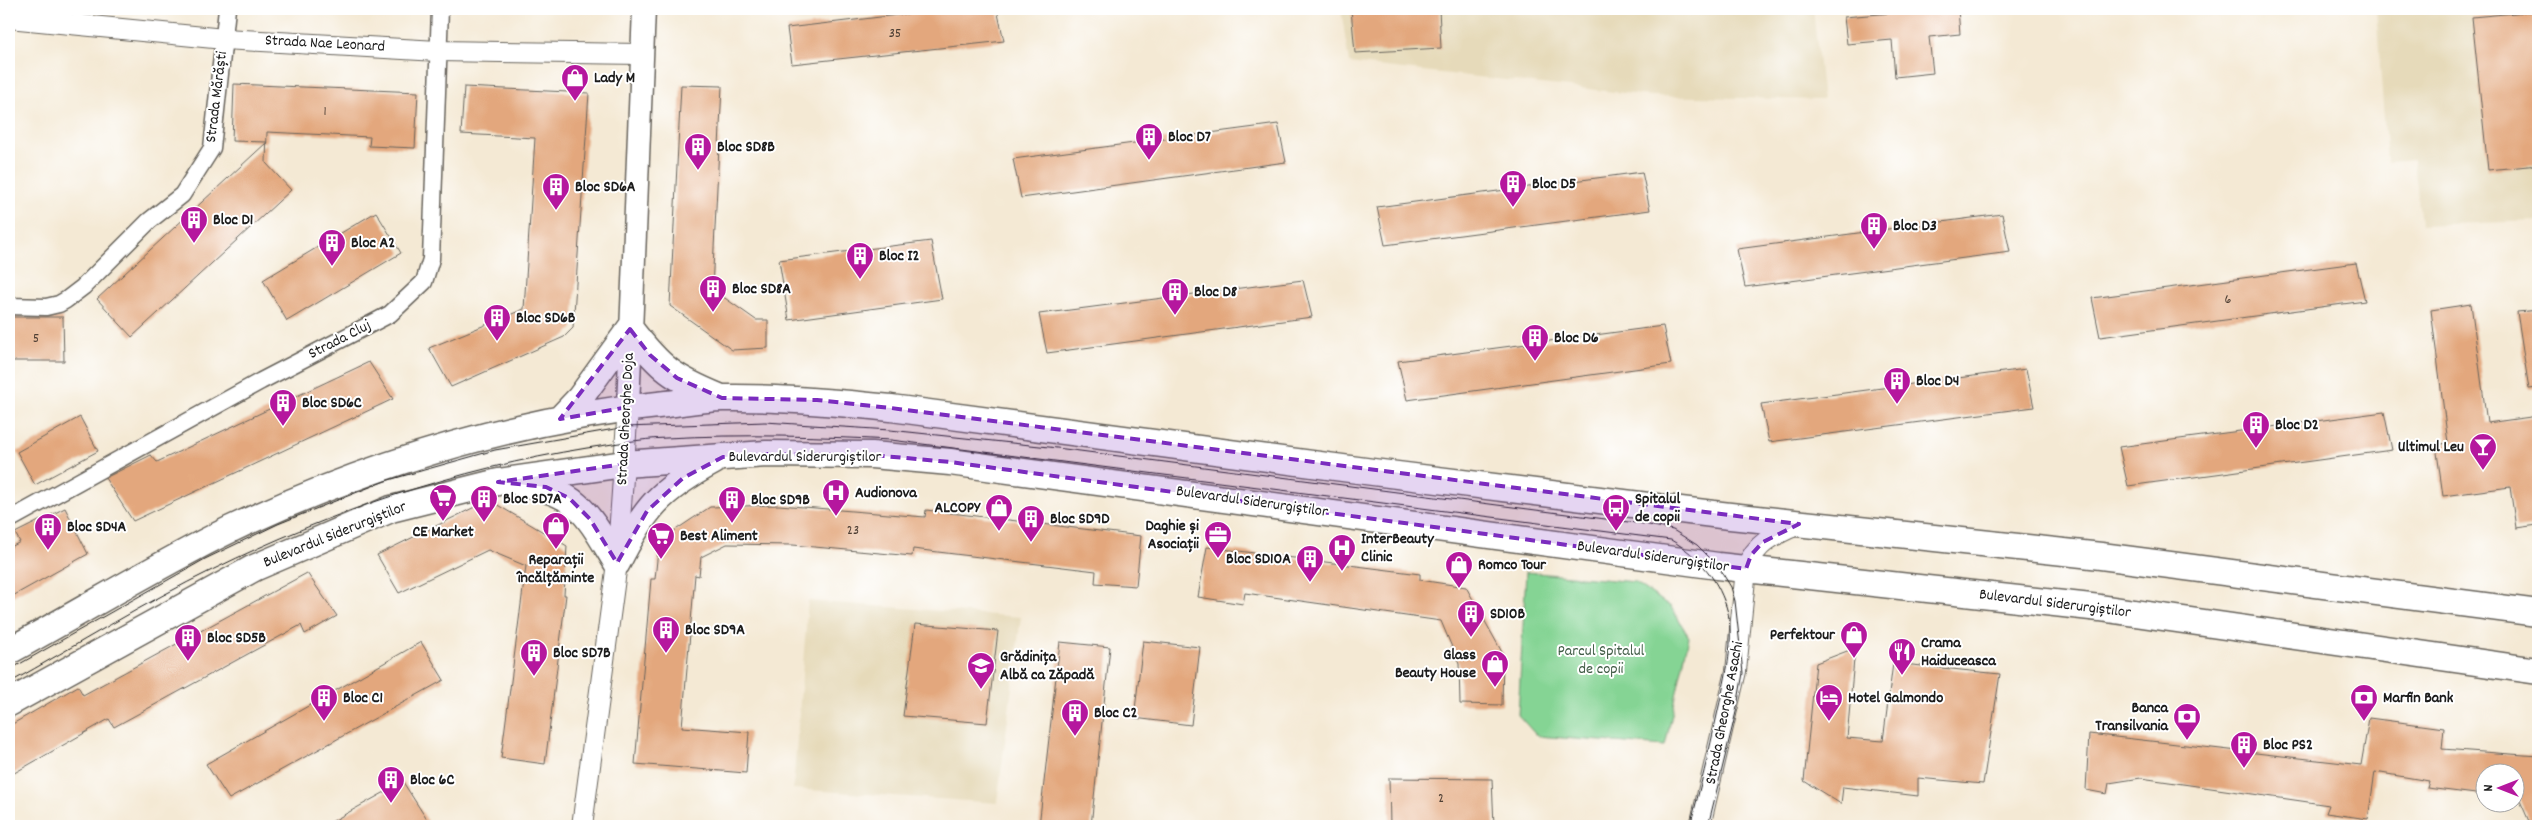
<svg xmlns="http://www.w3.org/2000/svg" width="2547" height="835" font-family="Dekko,sans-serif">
  <rect width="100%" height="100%" fill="#fff"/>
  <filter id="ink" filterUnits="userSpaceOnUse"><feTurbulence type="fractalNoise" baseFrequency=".02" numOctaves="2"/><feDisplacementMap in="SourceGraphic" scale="10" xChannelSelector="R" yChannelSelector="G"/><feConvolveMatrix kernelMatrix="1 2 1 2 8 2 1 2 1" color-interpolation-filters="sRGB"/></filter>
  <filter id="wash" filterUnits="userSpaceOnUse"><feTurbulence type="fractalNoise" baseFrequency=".0096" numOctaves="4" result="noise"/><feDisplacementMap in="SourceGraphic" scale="20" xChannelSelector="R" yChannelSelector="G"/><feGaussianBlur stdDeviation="1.12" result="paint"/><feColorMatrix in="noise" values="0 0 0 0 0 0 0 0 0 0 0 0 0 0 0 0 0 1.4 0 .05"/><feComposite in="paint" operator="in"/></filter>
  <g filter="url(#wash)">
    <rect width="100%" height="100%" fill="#f4e9d4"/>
    <path fill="#e6daba" d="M1341,9H1813L1823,100L1651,96L1349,63Z
      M2376,9H2538V221L2421,225L2414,160L2387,162Z
      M808,601L1021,617L997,803L793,789Z"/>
    <path fill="#85d494" stroke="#507858" d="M1526,572L1635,582L1671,607L1689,637L1665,746L1537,736L1518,715Z"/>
    <g id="blocks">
      <path fill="#e3a77d" d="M948,9H997L1004,41L792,64L787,28Z
        M1351,9H1439L1441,48L1355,53Z
        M1940,9H1958L1960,34L1929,37L1933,73L1895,77L1892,40L1847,44L1844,17Z
        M2538,11V165L2488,170L2472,17Z
        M234,84L418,92L415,148L369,146L370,137L267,132L266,163L291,190L132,337L97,299L267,142L232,141Z
        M681,85L722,86L712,289L756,320H768V348L732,350L670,306Z
        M464,87L589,93L573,328L564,337L451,387L429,348L524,309L535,138L461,134Z
        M1278,124L1286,162L1021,198L1013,159Z
        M1642,172L1650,210L1385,245L1377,207Z
        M376,212L401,253L287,321L263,280Z
        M2002,214L2010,252L1745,287L1737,249Z
        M931,241L942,299L789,320L779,260Z
        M2356,263L2365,301L2100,337L2092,298Z
        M1303,280L1312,317L1047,353L1039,314Z
        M2471,304L2487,423L2538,416V525L2516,528L2510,487L2443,496L2436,445L2448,443L2431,310Z
        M2538,310V388L2529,389L2517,312Z
        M9,317H63L64,361H9Z
        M1663,326L1671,364L1407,400L1398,361Z
        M369,362L393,399L133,521L105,478L151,455L157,462Z
        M2026,369L2034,407L1769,442L1761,404Z
        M2384,412L2392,450L2128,486L2119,447Z
        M80,417L98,451L35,485L17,452Z
        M489,500L567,546L564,595H566L545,764L501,758L526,566L488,550L399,593L377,555Z
        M779,505L925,517L926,510L1141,536L1136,586L1095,583L1096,571L913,549L912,556L793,545L727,544L701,557L699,576L695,575L682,727L749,732L746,773L635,764L651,579H655L659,541L710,507Z
        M65,508L88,554L9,598V548L20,542L15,533Z
        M1207,547L1420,574V580L1466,587L1503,654L1502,705L1460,704L1459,664L1441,621L1245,593L1243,604L1198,597Z
        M307,573L337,616L305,634L301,625L114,727L109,719L9,776V726L78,686L83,695Z
        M915,624L998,631L987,723L903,716Z
        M1143,641L1200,647L1191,725L1134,718Z
        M421,642L444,680L229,799L206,764Z
        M1060,642L1110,647L1091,826H1039Z
        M1855,648L1847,738L1883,741L1893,663L2000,674L1983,784L1918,778V796L1843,787L1841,804L1804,781L1816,663Z
        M2369,718L2444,728L2442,749L2538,756V826H2531L2518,796H2514V772H2484V795L2427,788L2429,781L2375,772L2368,819L2326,813L2329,805L2141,778L2109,783L2107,794L2086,790L2089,734L2361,765Z
        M1389,778L1492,779L1494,826H1390Z
        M403,782L431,826H324Z"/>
    </g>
  </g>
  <g filter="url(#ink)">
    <use href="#blocks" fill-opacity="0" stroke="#68645c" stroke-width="1"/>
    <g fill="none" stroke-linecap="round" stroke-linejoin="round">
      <defs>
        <path id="minor" d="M9,306L46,307L59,304L66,300L83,287L149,221L182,195L212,148L227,9
          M9,520L261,381L390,314L424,282L431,259L440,9"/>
        <path id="tertiary" d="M9,18L224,39L438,51L642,54
          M582,826L617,563L628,407
          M1700,826L1736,671L1746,569C1755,543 1775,534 1799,524"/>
        <path id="secondary" d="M628,407L644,9"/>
        <path id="primary" d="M560,419L580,398L630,329C661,369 673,378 719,397
          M521,484C579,491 589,517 617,563
          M617,563C644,509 660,490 714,461
          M9,651C83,611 155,566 231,529C368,465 516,418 667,404C685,402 704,398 723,398C779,397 835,402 891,408L1373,472L1721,515L2101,556L2538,613
          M9,703L254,568L391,509L498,482L624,464L766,454L872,455L950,462L1718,566L2100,608L2538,671"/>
      </defs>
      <use href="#minor" stroke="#68645c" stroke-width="19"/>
      <use href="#tertiary" stroke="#68645c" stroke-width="22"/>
      <use href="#secondary" stroke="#68645c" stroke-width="25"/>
      <use href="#primary" stroke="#68645c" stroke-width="29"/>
      <use href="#minor" stroke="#fff" stroke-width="16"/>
      <use href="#tertiary" stroke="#fff" stroke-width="20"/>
      <use href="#secondary" stroke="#fff" stroke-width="22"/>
      <use href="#primary" stroke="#fff" stroke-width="26"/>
      <path stroke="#1c1c1c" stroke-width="1" d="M9,670L205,559L278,524L385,481L495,450L626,427L765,422L890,430L1049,447L1644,524L1673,530L1697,545L1718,566L1731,587L1735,601L1743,673L1736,712L1708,826
        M9,683C77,645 144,603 214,569C332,511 457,469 587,448C614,444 640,439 666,438C742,434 816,436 891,440L1671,540C1699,556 1720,581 1728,613C1735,645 1724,683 1717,715C1709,752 1700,789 1690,826"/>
    </g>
  </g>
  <path fill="#7b2cbf" fill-opacity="0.2" stroke="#7b2cbf" stroke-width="4" stroke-dasharray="10 6" stroke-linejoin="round" d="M630,329L650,355L677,378L722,398L817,400L891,408L1799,524L1763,542L1751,555L1746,569L950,462L872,455L766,454L723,457L683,478L647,511L617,563L590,519L569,498L546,487L498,482L624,464L628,407L560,419Z"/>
  <defs>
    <symbol id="shop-pin" viewBox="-11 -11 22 30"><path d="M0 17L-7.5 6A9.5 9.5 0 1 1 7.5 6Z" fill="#b5179e" stroke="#fff"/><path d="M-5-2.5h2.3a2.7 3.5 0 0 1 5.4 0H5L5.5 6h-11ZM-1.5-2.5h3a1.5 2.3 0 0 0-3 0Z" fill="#fff"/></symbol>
    <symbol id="building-pin" viewBox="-11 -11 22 30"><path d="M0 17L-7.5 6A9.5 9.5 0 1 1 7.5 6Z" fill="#b5179e" stroke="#fff"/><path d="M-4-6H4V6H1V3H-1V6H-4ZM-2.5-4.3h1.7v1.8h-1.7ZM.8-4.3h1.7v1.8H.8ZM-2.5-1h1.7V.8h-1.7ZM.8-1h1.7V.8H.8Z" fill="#fff"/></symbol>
    <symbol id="bar-pin" viewBox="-11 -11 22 30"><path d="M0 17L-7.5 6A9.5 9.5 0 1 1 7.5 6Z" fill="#b5179e" stroke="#fff"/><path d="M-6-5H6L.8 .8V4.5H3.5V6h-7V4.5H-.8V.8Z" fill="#fff"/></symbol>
    <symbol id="hospital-pin" viewBox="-11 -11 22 30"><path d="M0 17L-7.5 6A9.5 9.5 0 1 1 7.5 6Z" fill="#b5179e" stroke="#fff"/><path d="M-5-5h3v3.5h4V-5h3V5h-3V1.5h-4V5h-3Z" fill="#fff"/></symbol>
    <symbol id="supermarket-pin" viewBox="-11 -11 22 30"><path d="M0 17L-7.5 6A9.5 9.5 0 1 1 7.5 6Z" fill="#b5179e" stroke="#fff"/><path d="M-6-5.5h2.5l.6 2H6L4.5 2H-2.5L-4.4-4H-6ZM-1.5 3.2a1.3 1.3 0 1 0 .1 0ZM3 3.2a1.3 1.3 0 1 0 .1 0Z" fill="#fff"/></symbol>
    <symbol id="bus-pin" viewBox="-11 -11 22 30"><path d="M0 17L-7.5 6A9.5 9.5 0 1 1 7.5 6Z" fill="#b5179e" stroke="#fff"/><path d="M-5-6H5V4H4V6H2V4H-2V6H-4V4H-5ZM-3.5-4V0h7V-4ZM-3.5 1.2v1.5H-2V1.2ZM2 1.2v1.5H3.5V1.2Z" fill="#fff"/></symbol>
    <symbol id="office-pin" viewBox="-11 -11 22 30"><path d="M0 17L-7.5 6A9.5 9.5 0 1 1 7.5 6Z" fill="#b5179e" stroke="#fff"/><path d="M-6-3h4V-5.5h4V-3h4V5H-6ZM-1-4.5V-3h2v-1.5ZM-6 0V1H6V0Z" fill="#fff"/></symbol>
    <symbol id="restaurant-pin" viewBox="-11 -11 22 30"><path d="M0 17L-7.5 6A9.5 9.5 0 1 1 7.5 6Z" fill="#b5179e" stroke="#fff"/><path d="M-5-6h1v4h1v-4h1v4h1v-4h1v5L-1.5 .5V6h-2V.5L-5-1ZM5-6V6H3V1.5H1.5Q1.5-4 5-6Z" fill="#fff"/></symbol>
    <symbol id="school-pin" viewBox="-11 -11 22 30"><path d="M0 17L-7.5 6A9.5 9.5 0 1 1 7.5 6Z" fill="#b5179e" stroke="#fff"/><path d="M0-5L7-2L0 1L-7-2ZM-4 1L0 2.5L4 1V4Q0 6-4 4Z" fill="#fff"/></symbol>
    <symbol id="hotel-pin" viewBox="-11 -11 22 30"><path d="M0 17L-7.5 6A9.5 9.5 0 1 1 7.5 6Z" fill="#b5179e" stroke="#fff"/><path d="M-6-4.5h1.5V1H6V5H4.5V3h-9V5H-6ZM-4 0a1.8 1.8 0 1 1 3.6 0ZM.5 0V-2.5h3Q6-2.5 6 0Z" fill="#fff"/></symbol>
    <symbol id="bank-pin" viewBox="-11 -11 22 30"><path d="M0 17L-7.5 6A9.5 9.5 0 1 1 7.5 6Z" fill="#b5179e" stroke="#fff"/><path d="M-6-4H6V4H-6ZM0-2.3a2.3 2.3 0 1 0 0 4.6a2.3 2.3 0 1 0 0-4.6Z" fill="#fff"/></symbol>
  </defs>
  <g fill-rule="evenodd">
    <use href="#shop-pin" x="559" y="62" width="32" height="43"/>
    <use href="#building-pin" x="1133" y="121" width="32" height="43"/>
    <use href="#building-pin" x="682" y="131" width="32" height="43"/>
    <use href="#building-pin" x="1497" y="168" width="32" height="43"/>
    <use href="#building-pin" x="540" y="171" width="32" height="43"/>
    <use href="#building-pin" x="178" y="204" width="32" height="43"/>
    <use href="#building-pin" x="1858" y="210" width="32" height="43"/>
    <use href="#building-pin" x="316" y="227" width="32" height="43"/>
    <use href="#building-pin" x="844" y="240" width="32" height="43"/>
    <use href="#building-pin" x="697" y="273" width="32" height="43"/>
    <use href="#building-pin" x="1159" y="276" width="32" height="43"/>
    <use href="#building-pin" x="481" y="302" width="32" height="43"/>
    <use href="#building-pin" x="1519" y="322" width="32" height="43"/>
    <use href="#building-pin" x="1881" y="365" width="32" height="43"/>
    <use href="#building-pin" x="267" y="387" width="32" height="43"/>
    <use href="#building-pin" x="2240" y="409" width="32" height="43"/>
    <use href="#bar-pin" x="2467" y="431" width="32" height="43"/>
    <use href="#hospital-pin" x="820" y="477" width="32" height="43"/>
    <use href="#supermarket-pin" x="427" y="482" width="32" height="43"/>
    <use href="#building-pin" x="468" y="483" width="32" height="43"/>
    <use href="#building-pin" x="716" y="484" width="32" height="43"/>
    <use href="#shop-pin" x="983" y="492" width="32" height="43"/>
    <use href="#bus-pin" x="1600" y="492" width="32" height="43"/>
    <use href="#building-pin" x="1015" y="503" width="32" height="43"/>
    <use href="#shop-pin" x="540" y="510" width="32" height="43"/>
    <use href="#building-pin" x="32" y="511" width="32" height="43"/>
    <use href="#office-pin" x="1202" y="519" width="32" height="43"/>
    <use href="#supermarket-pin" x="645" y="520" width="32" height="43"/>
    <use href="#hospital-pin" x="1326" y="532" width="32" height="43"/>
    <use href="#building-pin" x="1294" y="543" width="32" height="43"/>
    <use href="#shop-pin" x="1443" y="549" width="32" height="43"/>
    <use href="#building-pin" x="1455" y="598" width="32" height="43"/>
    <use href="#building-pin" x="650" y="614" width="32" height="43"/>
    <use href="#shop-pin" x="1838" y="619" width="32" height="43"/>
    <use href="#building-pin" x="172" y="622" width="32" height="43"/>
    <use href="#restaurant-pin" x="1886" y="636" width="32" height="43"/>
    <use href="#building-pin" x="518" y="637" width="32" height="43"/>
    <use href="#shop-pin" x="1479" y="648" width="32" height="43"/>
    <use href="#school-pin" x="965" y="650" width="32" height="43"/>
    <use href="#building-pin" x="308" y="682" width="32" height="43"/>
    <use href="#hotel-pin" x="1813" y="682" width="32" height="43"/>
    <use href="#bank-pin" x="2348" y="682" width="32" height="43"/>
    <use href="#building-pin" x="1059" y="697" width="32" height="43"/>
    <use href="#bank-pin" x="2171" y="701" width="32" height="43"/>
    <use href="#building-pin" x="2228" y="729" width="32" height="43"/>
    <use href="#building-pin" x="375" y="764" width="32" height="43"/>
  </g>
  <g text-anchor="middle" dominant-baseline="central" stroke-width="4" stroke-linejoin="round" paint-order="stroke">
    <g font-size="14" fill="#4e3f34">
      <text x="895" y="34">35</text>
      <text x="325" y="112">1</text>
      <text x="2228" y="300">6</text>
      <text x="36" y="339">5</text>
      <text x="853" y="531">23</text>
      <text x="1441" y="799">2</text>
    </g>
    <g font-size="16" fill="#1c1c1c" stroke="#fff">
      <text transform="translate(325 44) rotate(3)">Strada Nae Leonard</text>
      <text transform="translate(217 97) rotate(-83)">Strada Mărăști</text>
      <text transform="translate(340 340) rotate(-27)">Strada Cluj</text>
      <text transform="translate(626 419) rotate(-87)">Strada Gheorghe Doja</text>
      <text x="805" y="457">Bulevardul Siderurgiștilor</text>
      <text transform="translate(1252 502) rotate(8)">Bulevardul Siderurgiștilor</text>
      <text transform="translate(335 535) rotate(-22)">Bulevardul Siderurgiștilor</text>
      <text transform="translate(1653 557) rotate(8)">Bulevardul Siderurgiștilor</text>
      <text transform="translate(2055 604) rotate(7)">Bulevardul Siderurgiștilor</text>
      <text transform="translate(1725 713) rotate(-79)">Strada Gheorghe Asachi</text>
    </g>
    <g font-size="16" font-weight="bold" fill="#1c1c1c" stroke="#fff" text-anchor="start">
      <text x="594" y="78">Lady M</text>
      <text x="1168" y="137">Bloc D7</text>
      <text x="717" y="147">Bloc SD8B</text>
      <text x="1532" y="184">Bloc D5</text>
      <text x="575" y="187">Bloc SD6A</text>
      <text x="213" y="220">Bloc D1</text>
      <text x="1893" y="226">Bloc D3</text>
      <text x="351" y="243">Bloc A2</text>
      <text x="879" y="256">Bloc I2</text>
      <text x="732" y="289">Bloc SD8A</text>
      <text x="1194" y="292">Bloc D8</text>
      <text x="516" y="318">Bloc SD6B</text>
      <text x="1554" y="338">Bloc D6</text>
      <text x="1916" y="381">Bloc D4</text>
      <text x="302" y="403">Bloc SD6C</text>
      <text x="2275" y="425">Bloc D2</text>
      <text x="2464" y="447" text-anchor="end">Ultimul Leu</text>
      <text x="855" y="493">Audionova</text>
      <text x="503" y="499">Bloc SD7A</text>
      <text x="1635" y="499">Spitalul<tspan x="1635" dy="18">de copii</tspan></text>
      <text x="751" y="500">Bloc SD9B</text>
      <text x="980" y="508" text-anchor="end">ALCOPY</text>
      <text x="1050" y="519">Bloc SD9D</text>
      <text x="1199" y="526" text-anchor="end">Daghie și<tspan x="1199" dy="18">Asociații</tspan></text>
      <text x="67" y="527">Bloc SD4A</text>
      <text x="443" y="532" text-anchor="middle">CE Market</text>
      <text x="680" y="536">Best Aliment</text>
      <text x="1361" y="539">InterBeauty<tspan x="1361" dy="18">Clinic</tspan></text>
      <text x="1291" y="559" text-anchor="end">Bloc SD10A</text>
      <text x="556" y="560" text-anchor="middle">Reparații<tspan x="556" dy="18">încălțăminte</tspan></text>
      <text x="1478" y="565">Romco Tour</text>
      <text x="1490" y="614">SD10B</text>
      <text x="685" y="630">Bloc SD9A</text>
      <text x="1835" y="635" text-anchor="end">Perfektour</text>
      <text x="207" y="638">Bloc SD5B</text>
      <text x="1921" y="643">Crama<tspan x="1921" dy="18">Haiduceasca</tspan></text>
      <text x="553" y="653">Bloc SD7B</text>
      <text x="1476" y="655" text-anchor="end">Glass<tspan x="1476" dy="18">Beauty House</tspan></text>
      <text x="1000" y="657">Grădinița<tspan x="1000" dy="18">Albă ca Zăpadă</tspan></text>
      <text x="343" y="698">Bloc C1</text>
      <text x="1848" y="698">Hotel Galmondo</text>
      <text x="2383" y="698">Marfin Bank</text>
      <text x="2168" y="708" text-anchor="end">Banca<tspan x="2168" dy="18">Transilvania</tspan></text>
      <text x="1094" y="713">Bloc C2</text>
      <text x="2263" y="745">Bloc PS2</text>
      <text x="410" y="780">Bloc 6C</text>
    </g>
    <g font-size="16" fill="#415c46" stroke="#fff">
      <text x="1601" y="651">Parcul Spitalul<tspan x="1601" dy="18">de copii</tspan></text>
    </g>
  </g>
  <rect width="2547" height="835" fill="none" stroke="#fff" stroke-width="30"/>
  <g transform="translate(2500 788) rotate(270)"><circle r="24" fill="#ffffff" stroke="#a4a4a4"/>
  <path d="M0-4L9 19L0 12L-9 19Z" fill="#b5179e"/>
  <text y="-8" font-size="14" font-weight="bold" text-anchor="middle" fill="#1c1c1c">N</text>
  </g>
</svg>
